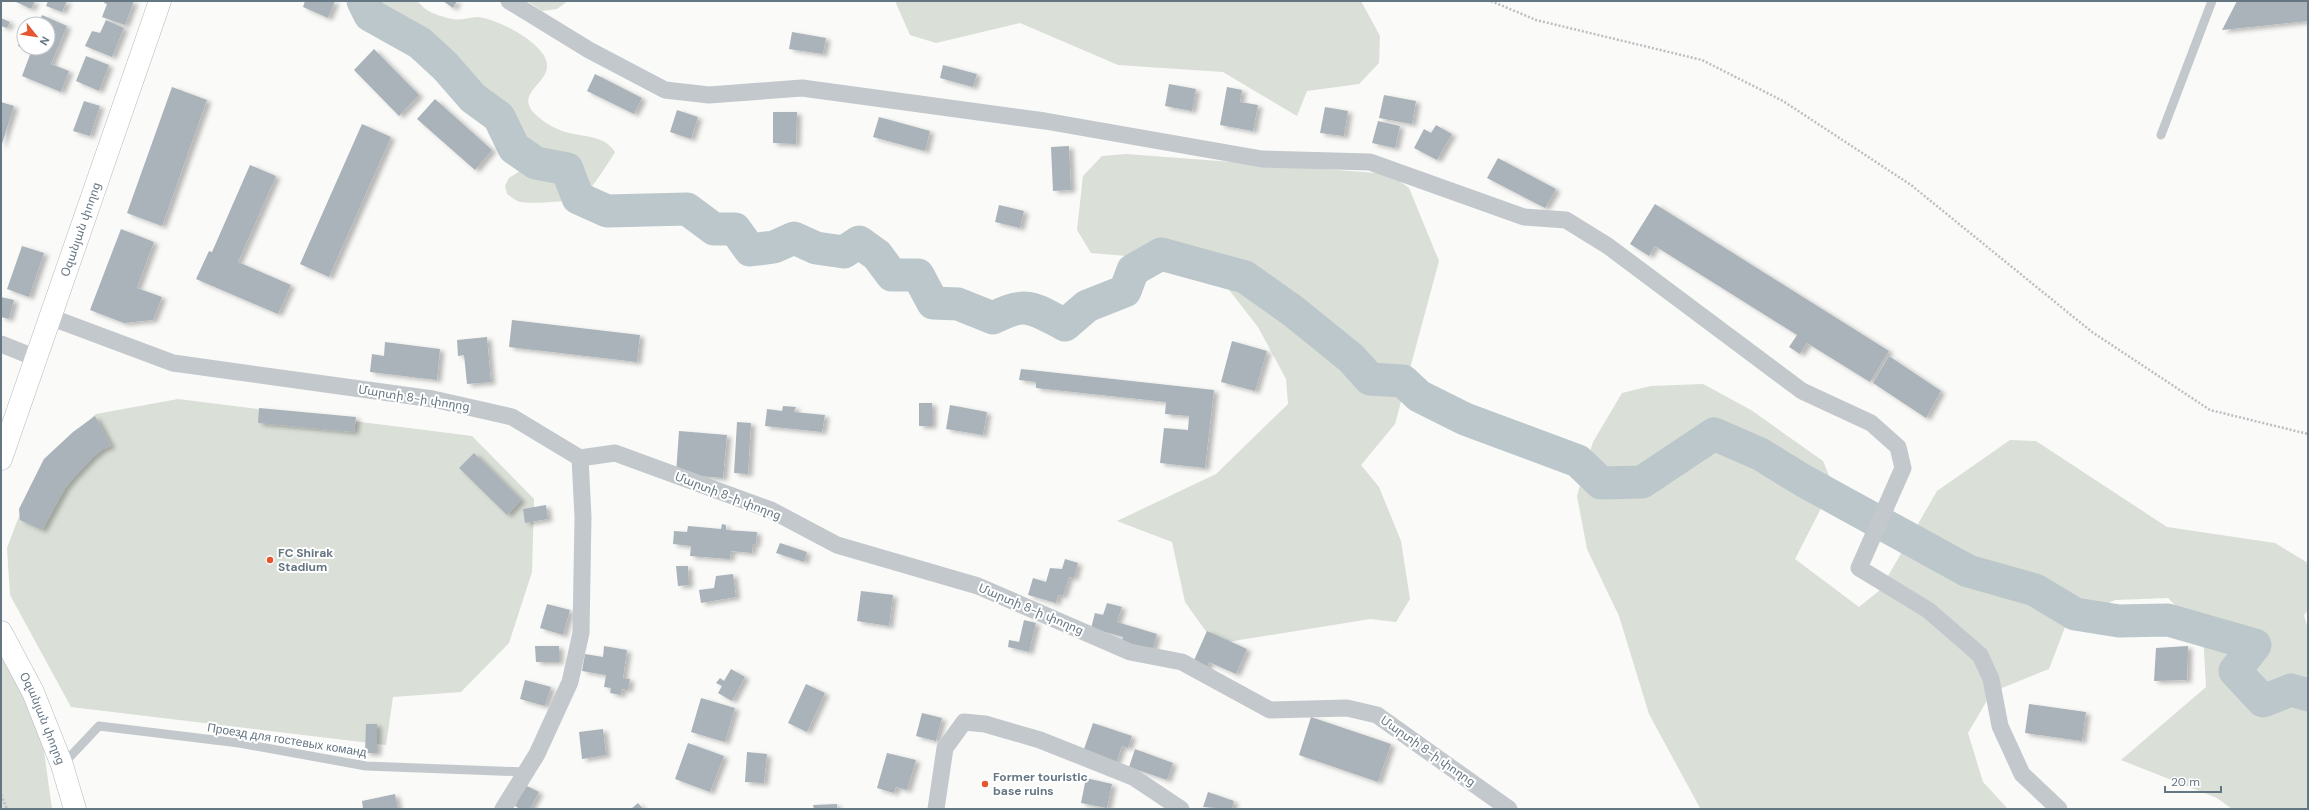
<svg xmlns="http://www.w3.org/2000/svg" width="2309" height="810" font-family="'DM Sans','Noto Sans Armenian',sans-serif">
  <defs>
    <filter id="shadow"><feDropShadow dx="4.5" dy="2.5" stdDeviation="2" flood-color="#0004"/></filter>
  </defs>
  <rect width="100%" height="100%" fill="#fafaf8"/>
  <path fill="#dadfd7" d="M364,1C375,1 407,0 415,1C420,2 423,8 427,10C433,14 446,18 453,19C461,21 469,17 477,17C496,18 545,43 547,64C549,84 514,93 535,114C544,123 557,130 569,133C586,137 605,136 615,152C614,155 587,195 584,196C575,202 531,204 520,202C515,200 511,197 507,194L505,186L509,178L523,169L527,162L526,154L521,147L504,127L499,117L462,80L445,66L383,31Z
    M527,1H568L557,9L542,11Z
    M895,1H1361L1380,36L1379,63L1359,84L1307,91L1297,116L1223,72L1118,65L1020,23L936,43L910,35Z
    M1126,154L1390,174L1409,188L1439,261L1395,424L1361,465L1379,487L1401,541L1410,599L1396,622L1370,619L1215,644L1185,602L1172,542L1117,521L1216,474L1288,404L1286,379L1258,327L1208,263L1091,253L1077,230L1083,176L1102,156Z
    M1703,384L1751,410L1823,461L1833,485L1795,559L1859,607L1880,590L1937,491L2010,440L2036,441L2167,527L2275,543L2308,563V610L2304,615L2308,630V809H2232L2217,798L2121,760L2206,687L2203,633L2168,598L2115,600L2067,622L2049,669L1992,692L1968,733L1983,782L2008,809L1700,808L1649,714L1619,616L1587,549L1577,496L1593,442L1622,393L1651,386Z
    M178,399L472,436L534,499L532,572L509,643L461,692L393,697L386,745L71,707L10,595L7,548L30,487L44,459L96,414Z
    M1,654L40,722L52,809H1Z"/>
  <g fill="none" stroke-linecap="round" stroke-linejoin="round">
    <path stroke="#bbc7cb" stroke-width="33" d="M363,1L370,15L420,43L445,66L473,98L499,117L514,148L536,163L567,169L578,198L607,211L687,209L714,229H735L750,250L774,247L794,238L816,248L844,252L859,242L877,255L892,275H918L933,303L958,304L993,318C1027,300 1034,309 1065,325L1087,306L1125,291L1133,270L1161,254L1245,277L1293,311L1351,358L1370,379L1403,381L1419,396L1465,419L1578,461L1601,483L1642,482L1714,434L1760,454L1804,481L1968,571L2035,590L2075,614L2119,621L2168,620L2255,645L2235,671L2263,701L2291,690L2308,695"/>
  </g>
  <path fill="#aab3b9" filter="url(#shadow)" d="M14,1H35L31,9Z
    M48,1H67L62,12L46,6Z
    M105,1H134L125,25L102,17L107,4L104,3Z
    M305,1H335L328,18L303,7Z
    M443,1H457L453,8Z
    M2237,1H2308V21L2222,30Z
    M42,15L67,26L51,64L69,71L61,92L22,76L31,52L18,46L24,31V48H48V24H38Z
    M1,18L10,22L7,28L1,26Z
    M106,20L124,28L112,57L85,46L92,31L100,33Z
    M792,32L826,38L823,54L789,49Z
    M374,49L419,95L399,116L354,70Z
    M86,56L109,65L99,91L76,81Z
    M943,65L977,74L973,87L940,78Z
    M595,74L642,98L634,114L587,91Z
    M1169,84L1196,89L1192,111L1165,106Z
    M172,87L207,100L162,226L127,213Z
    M1227,87L1242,90L1240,102L1258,105L1253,131L1220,125Z
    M1384,95L1416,101L1412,124L1379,118Z
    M435,99L492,150L475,170L417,119Z
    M84,101L100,106L90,136L73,131Z
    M1,102L14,106L1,147Z
    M1325,107L1348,111L1344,136L1320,133Z
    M677,110L698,117L691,139L670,132Z
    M773,112H797L796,144L773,143Z
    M879,117L930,131L925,151L873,137Z
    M1378,121L1400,126L1395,148L1372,143Z
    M362,124L391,137L329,277L300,264Z
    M1436,125L1452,134L1437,160L1414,148L1424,129L1431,133Z
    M1069,146L1071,190L1053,191L1051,147Z
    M1498,158L1556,189L1545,208L1487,178Z
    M250,165L276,176L238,262L291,285L278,314L196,279L209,251L212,252Z
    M1655,204L1889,351L1870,382L1807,343L1800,354L1789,347L1797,335L1655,246L1649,256L1630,244Z
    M999,205L1024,211L1020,228L995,222Z
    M121,229L154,242L137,288L162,297L153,320L124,323L90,310Z
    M22,246L44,253L29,297L7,289Z
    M1,297L14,300L9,319L1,317Z
    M512,320L640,335L637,362L509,347Z
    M487,337L491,382L467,384L464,355L458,356L457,340Z
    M1232,341L1267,351L1255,391L1221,382Z
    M385,342L440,349L437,380L370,372L372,354L384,356Z
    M1889,356L1941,391L1926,418L1873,383Z
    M1021,369L1214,390L1205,468L1160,463L1164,428L1188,430L1189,416L1165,414L1166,402L1036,388V382L1019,380Z
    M919,403H932V426H919Z
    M950,405L987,412L983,435L946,429Z
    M783,406L796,407L794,412L825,415L822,432L765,426L767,409L782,411Z
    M259,408L356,417L354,432L258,423Z
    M95,416L111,446L103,449L93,457L74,477L65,488L42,530L20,520L19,509L44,459L73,432Z
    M737,422L751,423L748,474L734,473Z
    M679,431L727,435L723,478L676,474Z
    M474,453L521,500L507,515L459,468Z
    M546,505L548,519L525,523L523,509Z
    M722,524L726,525V530L757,532L756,545L753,544L752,553L731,551L730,559L690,556L691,546L673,544L674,531L687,532L688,526L721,529Z
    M780,543L807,552L804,562L776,553Z
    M1065,559L1078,563L1074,578L1069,577L1063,596L1058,595L1056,603L1028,595L1033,578L1046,582L1050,568L1062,569Z
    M676,566H688L689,585L678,586Z
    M733,574L736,597L701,603L699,590L714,588L716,576Z
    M861,591L893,595L889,626L857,621Z
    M1107,603L1122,607L1117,622L1157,634L1152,651L1122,641L1123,637L1091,628L1095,613L1103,615Z
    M547,604L570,610L563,635L540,628Z
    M1024,620L1036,623L1029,652L1008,647L1009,640L1019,642Z
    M1207,631L1247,649L1236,674L1209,662L1205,673L1191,667Z
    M535,646H559V662H536Z
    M604,646L627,650L623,678L630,679L628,690L622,689L621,695L610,693L611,688L604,687L606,675L582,671L585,654L603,657Z
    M2188,646L2187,680L2154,681L2156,648Z
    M731,669L745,677L732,701L718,693L722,686L716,683L720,678L724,681Z
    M525,680L551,687L545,706L520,699Z
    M806,684L825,693L807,732L788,723Z
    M701,698L735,708L725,742L691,732Z
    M2029,704L2086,712L2082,741L2025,733Z
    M922,713L942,718L936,741L916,736Z
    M1311,717L1391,744L1378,782L1299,755Z
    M1093,723L1132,736L1128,748L1122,746L1116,763L1083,752Z
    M366,724H377V753H365Z
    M603,729L606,755L582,759L579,732Z
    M688,743L724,756L710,792L675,779Z
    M1135,749L1173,763L1167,780L1129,767Z
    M747,752L767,754L764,783L745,782Z
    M887,753L916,760L907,790L896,787L894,793L877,788Z
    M1086,778L1112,784L1107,808L1081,803Z
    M525,785L539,792L530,809H520L515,806Z
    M1208,792L1234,801L1232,809L1203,807Z
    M395,794L398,809H363L362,801Z
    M638,803L643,809H631Z
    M837,804V809H814L813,805Z"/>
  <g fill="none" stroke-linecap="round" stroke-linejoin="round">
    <defs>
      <g id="secondary">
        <path id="s1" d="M1,459L160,1"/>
        <path id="s2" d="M1,632L33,692L62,765L75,809"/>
      </g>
    </defs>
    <use href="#secondary" stroke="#b3babf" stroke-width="23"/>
    <path stroke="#bbbfc2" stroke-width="2.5" stroke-dasharray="2 2" stroke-linecap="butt" d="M1491,1L1536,20L1702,60L1783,101L1911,185L2092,332L2210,410L2308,434
      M1,795L7,809"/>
    <path stroke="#c3c8cc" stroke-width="9" d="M2161,135L2212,1
      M63,764L99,726L239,743L366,766L526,772"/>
    <path stroke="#c3c8cc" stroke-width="17" d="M509,1L589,50L665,90L709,95L802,88L1045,121L1262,159L1370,162L1524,217L1566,220L1608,246L1802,391L1871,423L1898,447L1903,468L1859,568L1928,610L1980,655L1991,679L2000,726L2022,774L2059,809
      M50,317L173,363L433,399L512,417L580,458L615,453L771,510L837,545L978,586L1130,652L1182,662L1270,710L1347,708L1377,715L1509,809
      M1,344L36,358
      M503,809L537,754L570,682L581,633L583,517L580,458
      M936,809L945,748L964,722L985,724L1040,740L1133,777L1181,809"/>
    <use href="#secondary" stroke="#fff" stroke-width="22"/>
  </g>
  <g fill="#e4572e" stroke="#fff" stroke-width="1.5">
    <circle cx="270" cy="560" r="4"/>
    <circle cx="985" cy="784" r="4"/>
  </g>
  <g text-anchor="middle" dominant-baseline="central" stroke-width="4" stroke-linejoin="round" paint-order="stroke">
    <g font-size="12" fill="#657683" stroke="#fff">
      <text stroke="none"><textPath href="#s1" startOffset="243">Օզանյան փողոց</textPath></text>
      <text transform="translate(414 398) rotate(9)">Մարտի 8-ի փողոց</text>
      <text transform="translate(728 496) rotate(21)">Մարտի 8-ի փողոց</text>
      <text transform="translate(1031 609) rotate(23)">Մարտի 8-ի փողոց</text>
      <text stroke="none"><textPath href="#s2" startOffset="96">Օզանյան փողոց</textPath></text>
      <text transform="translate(287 740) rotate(9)">Проезд для гостевых команд</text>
      <text transform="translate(1428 751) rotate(35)">Մարտի 8-ի փողոց</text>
    </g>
    <g font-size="12" font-weight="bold" fill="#657683" stroke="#fff" text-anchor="start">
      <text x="278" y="553">FC Shirak<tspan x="278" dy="14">Stadium</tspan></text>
      <text x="993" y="777">Former touristic<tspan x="993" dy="14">base ruins</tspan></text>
    </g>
  </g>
  <rect width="2309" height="810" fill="none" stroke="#657683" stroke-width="4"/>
  <g transform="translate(36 36) rotate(120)"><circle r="19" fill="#ffffff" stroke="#c1c8cd"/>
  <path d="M0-3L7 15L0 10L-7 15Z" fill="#e4572e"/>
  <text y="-6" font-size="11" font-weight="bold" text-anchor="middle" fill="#657683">N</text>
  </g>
  <path d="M2165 786v6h56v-6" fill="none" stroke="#657683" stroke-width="2"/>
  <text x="2171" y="786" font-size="12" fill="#657683" stroke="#ffffff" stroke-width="3" paint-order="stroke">20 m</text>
</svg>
